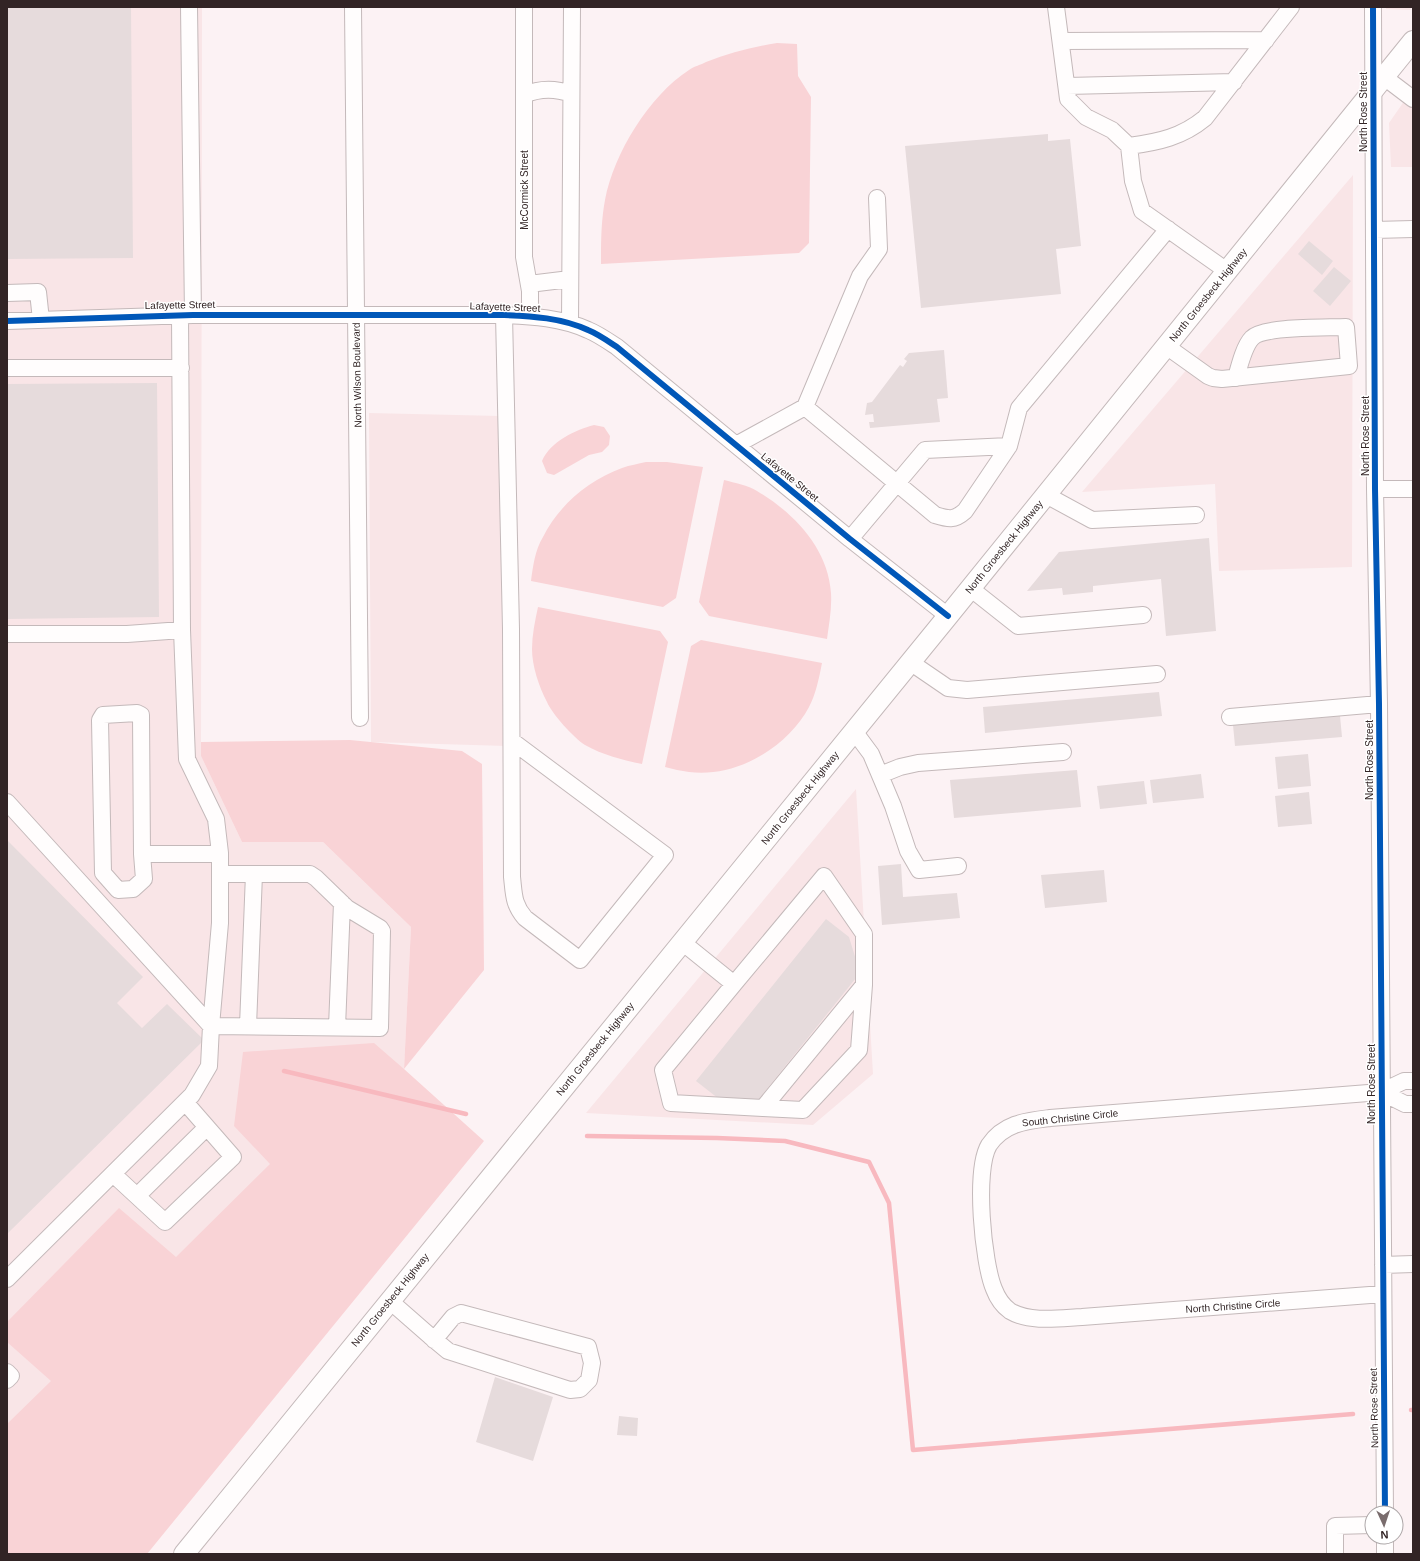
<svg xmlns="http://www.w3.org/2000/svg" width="1420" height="1561" font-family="Arial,sans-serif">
  <rect width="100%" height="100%" fill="#fcf2f4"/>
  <path fill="#f9e5e7" d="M7,7H202L201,756L242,842H323L411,927L404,1069L7,1456Z
    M1386,7H1412L1410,10L1386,9Z
    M1407,97H1413V167H1391L1389,123Z
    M1353,175L1352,567L1219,571L1215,484L1082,492Z
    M369,413L500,416L507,746L371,742Z
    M856,789L873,1074L813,1125L586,1113Z"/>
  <path fill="#f9d3d6" d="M777,43L797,44L798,76L811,97L809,243L799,253L601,264C601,243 601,221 605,200C614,153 649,96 689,70C694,66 701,65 706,62C729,53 752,47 777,43Z
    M594,425L604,427L610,436L609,445L602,452L589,455L554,475L547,473L542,461C550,442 575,430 594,425Z
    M646,462H667L703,467L676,598L663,607L531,581C533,566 535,550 543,537C559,505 589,480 622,468C630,465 638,464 646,462Z
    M724,480C735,483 748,485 757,491C794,513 828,548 831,593C832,609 829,624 827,639L709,616L699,602Z
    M538,607L660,631L668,642L642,764C622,760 603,755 585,745C574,738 552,714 547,702C539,687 532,666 532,649C532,635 535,621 538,607Z
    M701,640L822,663C819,678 816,694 809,707C787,748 736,778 689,772C681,771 673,769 665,767L691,646Z
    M350,740L462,751L482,764L484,970L404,1069L484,1141L147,1554H7V1424L51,1381L7,1342V1322L119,1208L176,1257L270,1164L234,1126L243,1052L374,1043L404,1069L411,927L323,842H242L201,756V742Z"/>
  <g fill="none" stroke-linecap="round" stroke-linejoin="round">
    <path stroke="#f8b9bf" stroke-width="4.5" d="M284,1071L466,1114
      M587,1136L717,1138L785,1141L869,1162L889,1203L913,1450L1353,1414
      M1411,1410H1413"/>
  </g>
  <path fill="#e6dbdc" d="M7,7H131L133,258L7,259Z
    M1048,134V141L1070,139L1081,246L1056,249L1061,294L921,308L905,146Z
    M1309,241L1333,261L1322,275L1298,254Z
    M1334,267L1351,281L1330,306L1313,291Z
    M944,350L948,398L937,399L940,422L870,428L869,422H874L873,414L865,415L867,403L872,402L900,365L903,367L907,361L904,359L909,353Z
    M157,383L159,617L7,619V384Z
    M1209,538L1216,631L1166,636L1161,579L1093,586V592L1063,595L1062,588L1027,591L1059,552Z
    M1159,692L1162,716L985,733L983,707Z
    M1340,716L1342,737L1235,746L1233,725Z
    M1308,754L1311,786L1278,789L1275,757Z
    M1077,770L1081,807L954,818L950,780Z
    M1201,774L1204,798L1153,803L1150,780Z
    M1144,781L1147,804L1100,809L1097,786Z
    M1309,792L1312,824L1278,827L1275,796Z
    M7,840L143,977L117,1003L142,1028L167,1004L204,1040L7,1234Z
    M901,864L903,897L957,893L960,918L882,925L878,866Z
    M1104,870L1107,902L1045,908L1041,875Z
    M826,919L849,937L860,973L758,1100L719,1099L696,1081Z
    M495,1377L553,1397L533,1461L476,1442Z
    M619,1416L638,1418L637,1436L617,1435Z"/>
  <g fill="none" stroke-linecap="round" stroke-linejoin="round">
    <defs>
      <path id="minor" d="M189,7L193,315
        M353,7L360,718
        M524,7V257L530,291V316
        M1056,7L1068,99L1086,117L1112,130L1129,146L1133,181L1142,211L1227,271
        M1373,7L1375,489L1379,704L1385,1513
        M1061,41L1266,40
        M1384,77L1413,99
        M1067,86L1234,82
        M524,95C540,88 555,88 571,94
        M1129,146C1159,142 1182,137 1205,118L1291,7
        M1374,230L1413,229
        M529,284L570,279
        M7,293L38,292L41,320
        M180,315L182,630L187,759L216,819L220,853V923L211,1026L380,1028L382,931L380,928L347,908L316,878L310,874H220
        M504,315L511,629L512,877C514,894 513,904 525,918L580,960L665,855L512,741
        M7,321L193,315H504C532,316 562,318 588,330C598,334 608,341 617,347L850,539L948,616
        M570,323L572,7
        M1166,346L1208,376L1213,378L1222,379L1349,366L1346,327C1327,328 1263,326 1252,338C1244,346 1239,367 1236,378
        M7,368H181
        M805,407L860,276L879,249L877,198
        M736,445L805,407L935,515C948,519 954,521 965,511L1009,446
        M1375,489H1413
        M1046,495L1092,520L1196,515
        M850,539L925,450L1009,446L1019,408L1168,229
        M970,588L1018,626L1143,615
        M7,634H127L182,630
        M910,662L948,688L967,690L1157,674
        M1230,717L1379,704
        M854,731L871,754L893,806L908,851L919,870L958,866
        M880,775L900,767L918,763L1063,752
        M7,802L211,1026L209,1066L192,1095L7,1279
        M142,854L141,715L137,713L103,715L100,720L103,873L118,890L133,889L144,879L142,854H220
        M682,942L734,984L663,1070L671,1103L763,1108L864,985V934L824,876L734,984
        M248,1026L254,874
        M337,1027L342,903
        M1381,1092L1405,1104H1413
        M763,1108L803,1110L859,1050L864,985
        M113,1174L165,1222L233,1157L185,1102
        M137,1196L207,1127
        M1383,1265L1413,1264
        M1383,1294L1082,1317C1061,1318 1030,1323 1010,1311C1003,1306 997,1297 994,1289C983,1263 974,1170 989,1145C1004,1123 1026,1121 1050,1118L1381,1092L1404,1081H1413
        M390,1301L430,1336L448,1351L570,1390L580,1389L589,1380L592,1363L588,1347L461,1313L453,1317L434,1340
        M7,1372L11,1376L7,1380
        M1385,1537V1554
        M1335,1554V1526L1372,1525"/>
      <path id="major" d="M184,1554L948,616L1413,41"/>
    </defs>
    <use href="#minor" stroke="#c4b9ba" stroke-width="18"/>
    <use href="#major" stroke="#c4b9ba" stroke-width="22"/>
    <use href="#minor" stroke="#fffdfd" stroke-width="16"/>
    <use href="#major" stroke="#fffdfd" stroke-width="20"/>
    <defs>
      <path id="cycleway" d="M1373,7L1375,489L1379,704L1385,1513
        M7,321L193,315H504C532,316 562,318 588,330C598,334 608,341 617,347L850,539L948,616"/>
    </defs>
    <use href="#cycleway" stroke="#fff" stroke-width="8"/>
    <use href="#cycleway" stroke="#0057b8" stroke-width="6"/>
  </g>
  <g text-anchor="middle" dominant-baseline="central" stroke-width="3" stroke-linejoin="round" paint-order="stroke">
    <g font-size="10" fill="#322425" stroke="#fff">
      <text transform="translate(1363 112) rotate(-90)">North Rose Street</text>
      <text transform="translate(524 190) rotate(-90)">McCormick Street</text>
      <text transform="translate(1208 295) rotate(-51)">North Groesbeck Highway</text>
      <text transform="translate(180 305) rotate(-1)">Lafayette Street</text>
      <text transform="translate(505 307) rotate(2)">Lafayette Street</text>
      <text transform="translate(357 375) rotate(-91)">North Wilson Boulevard</text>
      <text transform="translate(1365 436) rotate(-90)">North Rose Street</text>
      <text transform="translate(790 477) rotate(39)">Lafayette Street</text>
      <text transform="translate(1004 547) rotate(-51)">North Groesbeck Highway</text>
      <text transform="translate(1369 760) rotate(-90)">North Rose Street</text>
      <text transform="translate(800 798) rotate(-51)">North Groesbeck Highway</text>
      <text transform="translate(595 1049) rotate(-51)">North Groesbeck Highway</text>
      <text transform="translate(1371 1084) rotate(-90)">North Rose Street</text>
      <text transform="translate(1070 1118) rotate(-6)">South Christine Circle</text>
      <text transform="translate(390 1300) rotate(-51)">North Groesbeck Highway</text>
      <text transform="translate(1233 1306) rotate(-4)">North Christine Circle</text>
      <text transform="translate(1374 1408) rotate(-91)">North Rose Street</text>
    </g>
  </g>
  <rect width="1420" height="1561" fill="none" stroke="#322425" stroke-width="16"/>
  <g transform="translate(1384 1525) rotate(177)"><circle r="19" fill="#ffffff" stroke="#ada7a8"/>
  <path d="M0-3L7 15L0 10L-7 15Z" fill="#796c6d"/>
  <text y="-6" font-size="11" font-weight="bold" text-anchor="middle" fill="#322425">N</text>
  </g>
</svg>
